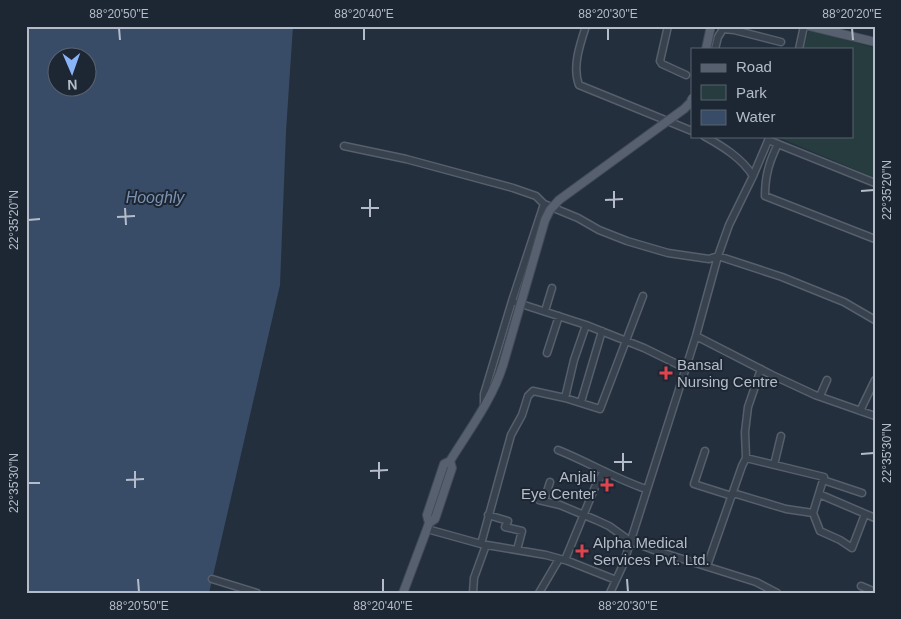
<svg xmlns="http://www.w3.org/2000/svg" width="901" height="619" font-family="Arial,sans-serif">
  <rect width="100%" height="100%" fill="#242f3e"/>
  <path fill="#263c3f" d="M809,30L875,48V178L775,136H852V49H803Z"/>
  <path fill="#394c67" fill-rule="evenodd" d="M26,26H293L286,131L280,285L209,593H26ZM58,58H88V88H58Z"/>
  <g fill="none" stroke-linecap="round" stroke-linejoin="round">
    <defs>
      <path id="minor" d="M586,26C580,44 572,67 579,85L692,131
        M668,26L660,61L662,64L686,75
        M715,49L718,37L723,29L734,30L781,42
        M799,49L804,26
        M704,136C722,146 742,158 753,176
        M768,140L875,183
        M778,144C769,162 765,176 765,196L875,239
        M344,146L406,159L513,188L536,196L544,204L578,218L599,230L627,241L668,253L709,259L718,256L782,277L844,302L875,320
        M512,301L544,204
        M545,311L552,288
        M586,325L574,360L565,398L600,409L643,296
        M696,336L772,375L815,395L875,416
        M547,353L559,316
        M820,396L827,380
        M581,402L602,331
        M484,406V394L512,301L586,325L644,348L685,368
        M860,411L875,380
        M558,450C588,462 616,479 646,489
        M705,451L694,484L732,496
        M746,458L745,432L748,407L761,369
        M774,465L781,436
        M823,480L862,493
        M819,494L875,518
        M539,500L560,505L596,520L609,526L630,541L654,550L756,582L777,593
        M544,501L550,482
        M813,513L820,531L840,540L852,548L865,514
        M488,515L508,521L505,527L522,531L517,550
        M427,529L481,544L546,555L568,561L616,580
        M481,544L511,435L522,415L528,396L533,391L565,398
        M565,560L595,487L604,471
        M707,566L742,466L746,458L824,477L813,513L786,509L733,493
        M212,579L257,593
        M861,586L875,592
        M473,593L474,578L486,545
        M539,593L559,559
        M610,593L623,565L696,336L718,256L729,225L753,176L770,136"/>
      <path id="major" d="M809,26L875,42
        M706,49L711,26
        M429,523L435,519L452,468L450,461
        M403,593L427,529L429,523L427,515L444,464L450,461C469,430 492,400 503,365"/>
    </defs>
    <use href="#minor" stroke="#565f6c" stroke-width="9"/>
    <use href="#major" stroke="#414a57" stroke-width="10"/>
    <use href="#minor" stroke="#38414e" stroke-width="6"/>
    <use href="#major" stroke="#56606e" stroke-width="8"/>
    <defs>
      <path id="major-bridge" d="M503,365L545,220L550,210L559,200L684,109L691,102L692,98"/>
    </defs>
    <use href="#major-bridge" stroke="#414a57" stroke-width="10" stroke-linecap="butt"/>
    <use href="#major-bridge" stroke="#56606e" stroke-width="8"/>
  </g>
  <path fill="none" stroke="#b4bcc9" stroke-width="2" d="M119,28L120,40M364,28V40M608,28V40M852,28L853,40M614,191V208M861,191L874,190M370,199V217M605,200L623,199M125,208L126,225M361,208H379M117,217L135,216M28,220L40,219M623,453V471M861,454L874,453M379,462V479M614,462H632M135,471V488M370,471L388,470M126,480L144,479M28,483H40M138,579L139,592M383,579V592M627,579L628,592"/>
  <g fill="#e0444e" stroke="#1d2633" stroke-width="2">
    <path d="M663.5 365.5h5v5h5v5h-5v5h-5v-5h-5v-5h5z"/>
    <path d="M604.5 477.5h5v5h5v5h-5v5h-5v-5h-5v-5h5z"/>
    <path d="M579.5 543.5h5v5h5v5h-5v5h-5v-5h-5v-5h5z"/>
  </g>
  <g text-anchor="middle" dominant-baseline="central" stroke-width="4" stroke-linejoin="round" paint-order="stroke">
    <g font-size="15" fill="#b4bcc9" stroke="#1d2633" text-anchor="start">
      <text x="677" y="364">Bansal<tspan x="677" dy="17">Nursing Centre</tspan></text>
      <text x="596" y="476" text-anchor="end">Anjali<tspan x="596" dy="17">Eye Center</tspan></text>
      <text x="593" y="542">Alpha Medical<tspan x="593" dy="17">Services Pvt. Ltd.</tspan></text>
    </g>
    <g font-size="16" font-style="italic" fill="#7c92b1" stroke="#1d2633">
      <text x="155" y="197">Hooghly</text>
    </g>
  </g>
  <rect width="901" height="619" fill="none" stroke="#1d2633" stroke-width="55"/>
  <rect x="691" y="48" width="162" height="90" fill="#1d2633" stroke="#59626f"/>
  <rect x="701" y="64" width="25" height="8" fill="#56606e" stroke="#59626f"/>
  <text x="736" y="72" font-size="15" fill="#b4bcc9">Road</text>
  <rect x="701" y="85" width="25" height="15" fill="#263c3f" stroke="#59626f"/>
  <text x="736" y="98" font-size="15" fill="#b4bcc9">Park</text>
  <rect x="701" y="110" width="25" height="15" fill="#394c67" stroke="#59626f"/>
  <text x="736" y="122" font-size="15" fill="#b4bcc9">Water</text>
  <g transform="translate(72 72) rotate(178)"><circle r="24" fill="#1d2633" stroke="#59626f"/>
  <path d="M0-4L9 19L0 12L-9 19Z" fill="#8ab4f8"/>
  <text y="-8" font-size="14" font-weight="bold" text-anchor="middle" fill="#b4bcc9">N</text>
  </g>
  <rect x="28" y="28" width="846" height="564" fill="none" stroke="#b4bcc9" stroke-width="2"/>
  <g font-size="12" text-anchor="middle" fill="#b4bcc9">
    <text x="119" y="18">88°20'50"E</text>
    <text x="364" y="18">88°20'40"E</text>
    <text x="608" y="18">88°20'30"E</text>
    <text x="852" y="18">88°20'20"E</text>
    <text transform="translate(887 190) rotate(-90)" y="4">22°35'20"N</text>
    <text transform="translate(14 220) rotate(-90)" y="4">22°35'20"N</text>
    <text transform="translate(887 453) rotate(-90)" y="4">22°35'30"N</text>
    <text transform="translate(14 483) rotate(-90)" y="4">22°35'30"N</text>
    <text x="139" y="610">88°20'50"E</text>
    <text x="383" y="610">88°20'40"E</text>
    <text x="628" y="610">88°20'30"E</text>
  </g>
</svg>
